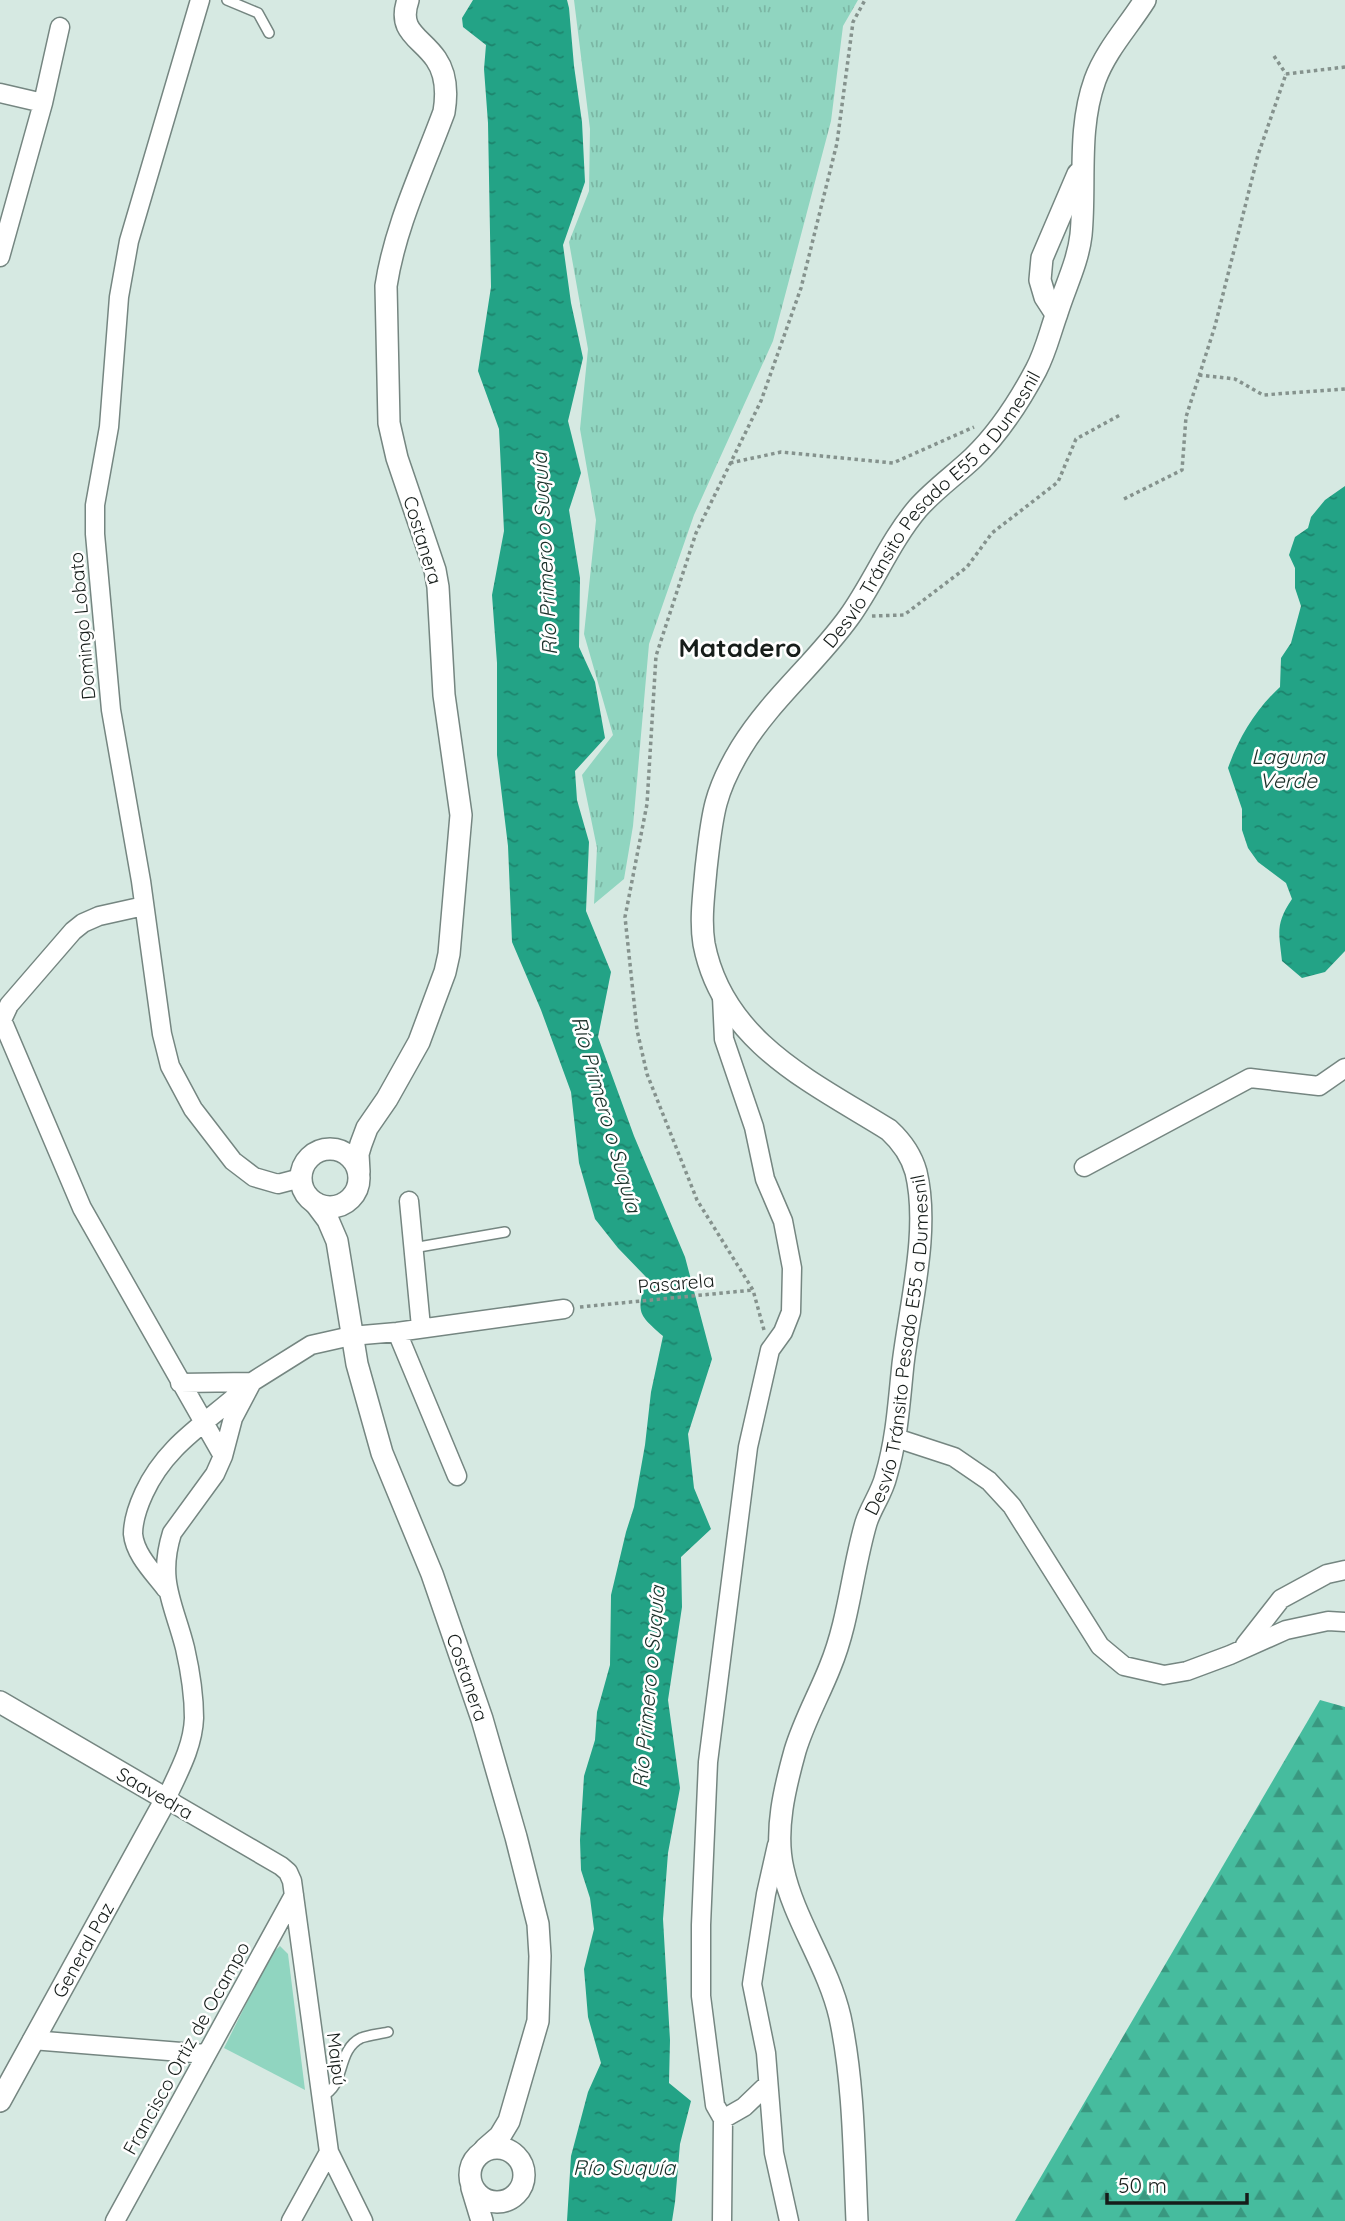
<svg xmlns="http://www.w3.org/2000/svg" width="1345" height="2221" font-family="Quicksand,sans-serif">
  <defs>
    <pattern id="grass-tufts" width="24" height="20" patternUnits="userSpaceOnUse" patternTransform="scale(1.75)"><rect width="24" height="20" fill="#90d5c0"/><path d="M3 7l-1-3M5 7V3M7 7l1-3M15 17l-1-3M17 17v-4M19 17l1-3" fill="none" stroke="#7bb6a4"/></pattern>
    <pattern id="forest-firs" width="22" height="20" patternUnits="userSpaceOnUse" patternTransform="scale(1.75)"><rect width="22" height="20" fill="#46bc9e"/><path d="M5 1l3.5 6h-7zM16 11l3.5 6h-7z" fill="#399880"/></pattern>
    <pattern id="water-ripples" width="26" height="14" patternUnits="userSpaceOnUse" patternTransform="scale(1.75)"><rect width="26" height="14" fill="#23a386"/><path d="M2 4q2-2 4 0t4 0M15 11q2-2 4 0t4 0" fill="none" stroke="#1d846d"/></pattern>
  </defs>
  <rect width="100%" height="100%" fill="#d6e9e2"/>
  <path fill="url(#grass-tufts)" d="M574,0H858L843,26L831,121L773,341L694,515L649,644L633,826L624,879L594,904L597,848L582,775L613,735L584,634L596,520L580,429L588,349L569,242L589,191L590,129Z"/>
  <path fill="url(#forest-firs)" d="M1320,1700L1345,1707V2221H1015Z"/>
  <path fill="#90d5c0" d="M280,1946L288,1954L305,2090L224,2048L271,1954Z"/>
  <path fill="url(#water-ripples)" d="M473,0H567L569,8L574,66L582,122L585,182L563,245L571,303L583,358L568,421L581,473L569,510L580,578L579,647L595,682L605,738L575,771L577,800L589,842L586,911L611,972L598,1037L634,1136L685,1257L712,1359L688,1434L694,1488L711,1529L681,1557L682,1607L668,1700L680,1788L668,1853L663,1919L670,2040L669,2083L691,2101L680,2144L675,2202L672,2221H567L571,2156L588,2092L601,2063L588,2017L584,1969L594,1929L590,1898L581,1870L580,1840L584,1776L595,1740L597,1712L610,1665L611,1595L626,1532L634,1507L645,1445L651,1392L663,1336C635,1312 638,1312 646,1277L618,1248L595,1219L579,1163L571,1092L541,1010L512,942L508,846L497,755V663L492,595L504,531L499,429L478,371L491,287L488,123L484,69L486,45L463,27L462,18Z
    M1345,486V951L1325,972L1302,978L1282,961C1279,933 1275,924 1292,899L1286,883L1258,862L1248,848L1242,830V809L1228,768C1239,737 1256,709 1280,687L1281,658L1291,643L1301,606L1295,588V568L1289,555L1295,537L1308,528L1311,517L1325,500Z"/>
  <g fill="none" stroke-linecap="round" stroke-linejoin="round">
    <defs>
      <path id="service" d="M227,0L258,13L269,33
        M413,1248L505,1232
        M322,2096C346,2087 336,2050 361,2038C369,2035 380,2034 388,2032"/>
      <path id="minor" d="M200,0L129,241L119,297L109,427L95,505V534L111,710L141,881L162,1034L170,1066L193,1109L233,1161L254,1177L278,1184L301,1178
        M0,93L43,103
        M0,257L43,103L60,27
        M144,906L99,916L83,923L73,931L9,1005L2,1020L82,1208L223,1456
        M1084,1167L1250,1078L1319,1086L1345,1068
        M409,1201L421,1327
        M397,1332L457,1476
        M180,1383L252,1382
        M896,1438L954,1457L989,1481L1012,1506L1100,1646L1124,1666L1164,1675L1187,1671L1230,1655L1286,1630L1328,1621L1345,1622
        M166,1589C154,1573 135,1555 133,1534C133,1520 138,1506 144,1493C166,1445 205,1424 243,1390
        M1245,1645L1281,1599L1327,1574L1345,1570
        M777,1845L766,1894L752,1984L766,2053L774,2153L789,2221
        M32,2040L206,2054
        M723,2119L744,2107L768,2084
        M115,2221L294,1895
        M291,2221L329,2152
        M363,2221L329,2152L292,1881L288,1872L281,1866L166,1799C178,1773 193,1747 194,1718C194,1695 190,1670 185,1648C174,1604 157,1581 172,1533L215,1474L223,1456L233,1418L252,1382L311,1345L351,1336L397,1332L564,1309
        M722,2221L723,2119L715,2105L701,1996V1925L708,1762L748,1447L770,1350L783,1332L791,1312L792,1268L783,1221L765,1179L754,1127L724,1039L722,997"/>
      <g id="tertiary">
        <path d="M1056,314L1045,297L1040,280L1042,258L1078,174"/>
        <circle cx="330" cy="1178" r="29"/>
        <path d="M359,1172L358,1154L361,1144L367,1128L387,1099L419,1042L445,972L449,954L461,815L444,695L438,587L435,570L397,458L389,423L386,286C395,226 423,169 444,112C447,94 447,75 436,59C421,37 397,32 408,0"/>
        <path id="s1" d="M316,1204L328,1220L337,1241L357,1364L382,1453L432,1574L482,1719L516,1837L538,1924L540,1956L538,2021L509,2121L500,2136L485,2149"/>
        <path d="M0,1702L166,1799L0,2101"/>
        <circle cx="497" cy="2175" r="27"/>
        <path d="M472,2188L482,2221"/>
        <path id="s2" d="M857,2221C854,2153 854,2083 840,2017C828,1965 794,1920 783,1869C774,1831 785,1787 795,1751C804,1721 819,1695 830,1667C849,1621 852,1571 866,1523C871,1507 882,1493 886,1476C897,1439 899,1402 903,1364C910,1305 930,1230 916,1172C911,1154 902,1142 889,1130C812,1082 723,1042 704,944C700,920 704,893 706,869C712,817 713,794 741,748C771,699 816,663 849,617C874,582 890,541 918,508C935,489 955,475 973,458C999,433 1019,402 1036,370C1046,351 1050,332 1057,313C1065,287 1078,262 1081,235C1086,184 1077,130 1095,80C1106,50 1128,27 1145,0"/>
      </g>
    </defs>
    <use href="#service" stroke="#758681" stroke-width="12"/>
    <use href="#minor" stroke="#758681" stroke-width="21"/>
    <use href="#tertiary" stroke="#758681" stroke-width="24"/>
    <path stroke="#85928d" stroke-width="3.5" stroke-dasharray="3.5 3.5" stroke-linecap="butt" d="M1274,56L1286,74
      M1286,74L1345,67
      M1199,375L1235,379L1263,395L1345,389
      M730,463L781,452L893,463L974,427
      M1124,499L1182,470L1186,417L1215,326L1258,155L1286,74
      M872,616L904,615L967,567L992,533L1058,482L1076,439L1120,415
      M580,1307L753,1290
      M764,1330L753,1290L697,1200L647,1074L637,1030L625,917L647,804L656,656L696,533L761,401L801,288L837,143L853,22L865,0"/>
    <use href="#service" stroke="#fff" stroke-width="9"/>
    <use href="#minor" stroke="#fff" stroke-width="18"/>
    <use href="#tertiary" stroke="#fff" stroke-width="21"/>
  </g>
  <g text-anchor="middle" dominant-baseline="central" stroke-width="5" stroke-linejoin="round" paint-order="stroke">
    <g font-size="19" fill="#161d1a" stroke="#fff">
      <text stroke="none"><textPath href="#s2" startOffset="1913">Desvío Tránsito Pesado E55 a Dumesnil</textPath></text>
      <text transform="translate(423 540) rotate(73)">Costanera</text>
      <text transform="translate(82 626) rotate(-95)">Domingo Lobato</text>
      <text transform="translate(676 1283) rotate(-5)">Pasarela</text>
      <text stroke="none"><textPath href="#s2" startOffset="906">Desvío Tránsito Pesado E55 a Dumesnil</textPath></text>
      <text stroke="none"><textPath href="#s1" startOffset="500">Costanera</textPath></text>
      <text transform="translate(155 1793) rotate(30)">Saavedra</text>
      <text transform="translate(83 1950) rotate(-61)">General Paz</text>
      <text transform="translate(186 2048) rotate(-61)">Francisco Ortiz de Ocampo</text>
      <text transform="translate(337 2059) rotate(83)">Maipú</text>
    </g>
    <g font-size="21" font-style="italic" fill="#1b3029" stroke="#fff">
      <text transform="translate(544 554) rotate(-93)">Río Primero o Suquía</text>
      <text x="1288" y="756">Laguna<tspan x="1288" dy="24">Verde</tspan></text>
      <text transform="translate(607 1114) rotate(74)">Río Primero o Suquía</text>
      <text transform="translate(648 1687) rotate(-85)">Río Primero o Suquía</text>
      <text x="624" y="2167">Río Suquía</text>
    </g>
    <g font-size="26" font-weight="bold" fill="#161d1a" stroke="#fff">
      <text x="740" y="647">Matadero</text>
    </g>
  </g>
  <path d="M1107 2193v10h140v-10" fill="none" stroke="#161d1a" stroke-width="3.5"/>
  <text x="1118" y="2193" font-size="21" fill="#161d1a" stroke="#ffffff" stroke-width="5" paint-order="stroke">50 m</text>
</svg>
